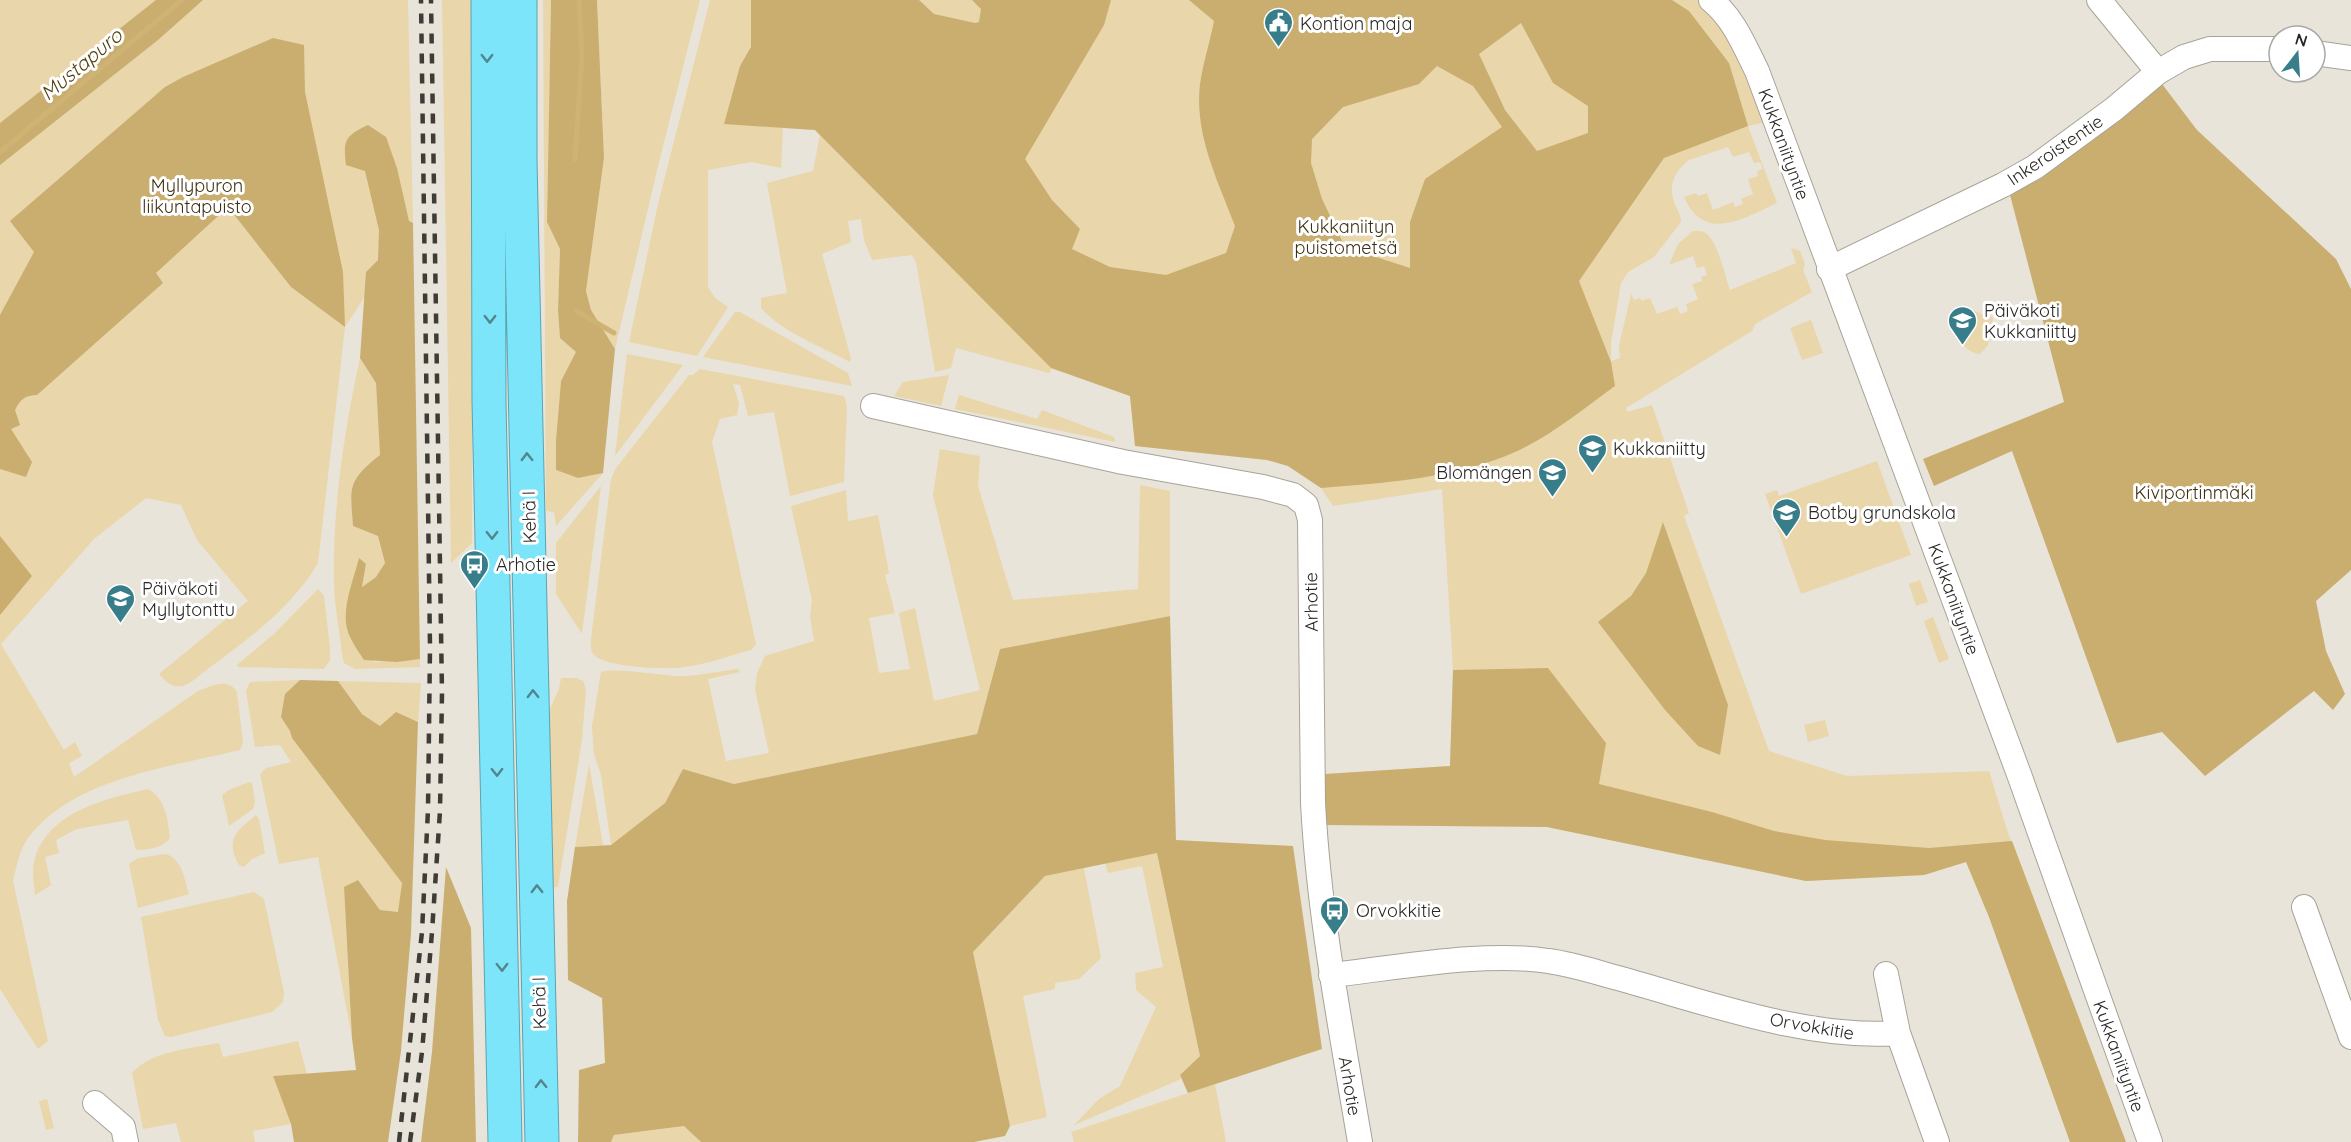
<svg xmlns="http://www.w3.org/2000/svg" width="2351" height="1142" font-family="Quicksand,sans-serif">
  <rect width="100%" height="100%" fill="#e9e4d9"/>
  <path fill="#e9d6aa" d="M0,0H408L413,223L345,327L318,563C292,607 250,638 209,668C201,674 191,684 182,686C172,688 165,681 159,674L248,601L197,540L181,505L146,498L94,539L1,644L64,750L75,742L82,756L69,763L74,777L198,691C211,686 228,677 237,692L243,743L240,750C171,767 78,777 31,834C20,847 17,865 13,881L48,1041L38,1049L0,989Z
    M442,0H472V543L451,563Z
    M543,0H551L547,222L560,248L558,311L560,338L577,352L561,381L556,440V470L578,478L603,473L556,526L554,512L546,511Z
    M597,0H700L659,162L615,349L591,310L586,291L604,158Z
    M710,0H1700L1719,16L1770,121L1748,126L1777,203C1744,218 1705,244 1684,197L1696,193L1698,196L1707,193L1713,210L1733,202L1735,207L1743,204L1741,199L1753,194L1748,179L1758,176L1757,171L1763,169L1760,162L1754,163L1749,152L1733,157L1728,147L1689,160C1676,170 1669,182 1673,199C1675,207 1681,213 1681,222L1654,257L1628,272L1621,283L1611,343V361L1620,358L1619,346L1631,294L1634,300L1640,298L1642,301L1650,298L1657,314L1677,307L1680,314L1688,311L1686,304L1698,299L1692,284L1702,281L1701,277L1707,275L1704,266L1697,268L1693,256L1669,265L1678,244L1693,231C1698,231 1703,230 1707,234C1718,243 1725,276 1730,290L1796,263L1791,248L1800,251L1805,264L1803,270L1812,292L1755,324L1752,331L1626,408L1627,412L1652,405L1689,513L1684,516L1769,751L1847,776L1989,771L2008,833L2126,1142H2070L1989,917L1966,862L1924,875L1806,881L1547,827L1325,825V774L1450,766L1453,670L1442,489L1333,506L1321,488L1288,466L1267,460L1135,446L1130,396L1052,368L1049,373L956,348L951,368L935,372L916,262L912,255L872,260L864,240L861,219L848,221L851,242L822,254L851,358L850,362C822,347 781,331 761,308V298L787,293L767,183L813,171L820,135L815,130L783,128L781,168L751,162L708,170V287L715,298L728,307L697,356L629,342L658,204Z
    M1972,310L1993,318L1988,345L1980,354C1958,353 1944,311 1972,310Z
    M735,312H740L848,373L852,386L703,357Z
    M1811,320L1823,353L1802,360L1790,328Z
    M627,354L683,365L615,456Z
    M360,358L376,383L380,456C347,479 350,488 353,526L378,536L385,563L376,577L362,587L366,564L359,559L350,592L346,623L374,662L420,659V667L355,669L344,663L342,655C340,632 335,609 334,586C332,511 344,431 360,358Z
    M700,369L844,396L847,406L844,482L790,496L774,412L748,416L740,385L733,384L739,403L737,415L720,419L712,442L756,644L751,650C729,656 707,664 684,667C669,670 598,668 592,652C590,649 591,642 591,639L611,479L616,468L689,375H693Z
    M949,375L941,406L894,396L903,382Z
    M959,395L1037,419L1042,410L1114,437L1115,442L955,409Z
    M940,449L980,456L978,486L1013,600L1138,589L1140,485L1170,491V616L1000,649L977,734L734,784L683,769L665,803L611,845L601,775L594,754L592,726L601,672C615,667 662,676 681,676C699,676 720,671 738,669L740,672L708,679L726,761L769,753L755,689L757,673L765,656L814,641L810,617L812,600L791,506L846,490L848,521L878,515L889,573L885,575L895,613L869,618L879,673L910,669L899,613L915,608L934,701L980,690L933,495Z
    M1877,461L1911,555L1801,594L1765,494L1777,490L1779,496Z
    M601,486L582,634L556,594V543Z
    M1920,580L1928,602L1916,606L1909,584Z
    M318,589L324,596L330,648V660L324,669L238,667L237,665L275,633Z
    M1933,617L1949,659L1939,663L1924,621Z
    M561,678H576L583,681L586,689L582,740L558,887H550V709L559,689Z
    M300,680L286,694L292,738L402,883L399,912L380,910L358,880L344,888L352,1038L318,857L279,864L260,774L266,768L291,762L280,745L255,747L246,691L250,682Z
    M338,681L421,683L418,722L409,718L380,726L362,714Z
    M1825,720L1829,736L1808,742L1804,725Z
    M589,764L603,845L575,847Z
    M249,782L252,783L255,802L253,809L229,826L222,795L229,790Z
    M148,789C165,798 168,819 170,838C161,849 150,849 136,850L128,820L77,829L56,840L59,853L45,857L51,885L35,895C34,883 31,870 35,858C49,811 108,798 148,789Z
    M256,815L259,819L265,853L252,859L244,867L239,865C225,840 236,831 256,815Z
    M1158,852L1200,1056L1180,1075L1181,1079L1074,1125L1099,1099L1120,1086L1156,1007L1136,990L1135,973L1163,967L1142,866L1108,873L1105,863Z
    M166,854C183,860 184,879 189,894L138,908L129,864L138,858Z
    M1084,868L1101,958L1079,979L1055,983V989L1023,996L1047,1117L1010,1126L973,952L1045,876Z
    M254,892L264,899L284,992L283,1002L272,1012L171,1037L165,1036L158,1020L141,917Z
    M298,1041L307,1074L273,1076L291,1124L253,1131L255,1142H181L176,1123L143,1129L132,1073C153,1050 190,1049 219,1043L223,1057Z
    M1215,1084L1226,1142H1074L1071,1132Z
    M47,1099L54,1128L46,1130L39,1101Z
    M685,1126L701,1142H611L614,1135Z"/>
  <path fill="#c9ae70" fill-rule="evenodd" d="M156,0H203L158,40L0,165V123Z
    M551,0H597L604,158L586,291L591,310L615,349L603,473L578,478L556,470V440L561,381L576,352L560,338L558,311L560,249L547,222Z
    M751,0H919L934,14L975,23L979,22L981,9L972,0H1111L1104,25L1025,159L1052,200L1080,229L1072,249L1110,267L1166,275L1226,253L1235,226C1218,181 1194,134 1200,84C1203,63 1210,42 1214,21L1189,0H1672L1689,11L1729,63L1748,126L1664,158L1579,281L1611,362L1615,386C1583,409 1551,436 1515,452C1457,478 1384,483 1321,488L1288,466L1267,460L1135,446L1130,396L1051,368L815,130L724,124L740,66L751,47ZM1521,23L1553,83L1588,106V133L1537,151L1505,110L1479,54ZM1437,66L1473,86L1502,127L1425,179L1410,222V268L1345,247L1322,199L1311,163L1312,139L1343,107L1419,84Z
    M273,38L304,45L305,92L343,272L345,327L291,287L228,207L156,273L163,283L37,395C25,395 20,400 15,410L20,425L11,429L32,462L26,477L0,469V315L34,252L10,221L165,87L183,77Z
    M2162,84L2197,130L2336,259L2351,289V570L2316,601L2326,651L2345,694L2333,710L2314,691L2205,776L2162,732L2117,743L2012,451L1934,486L1923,459L2064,402L2009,191Z
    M368,125L386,137L397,168L409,221L413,223L420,659L397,662L364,660C357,649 347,636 346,623C344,602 354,578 359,558L366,564L362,587L376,577L385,563L378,536L353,526C350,487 347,481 380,455L376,383L360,358L366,272L378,260L379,230L365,171L346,165C343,140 345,136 368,125Z
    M1663,522L1728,705L1720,755L1698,746L1665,710L1598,622L1631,596L1646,573Z
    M0,536L32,576L0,615Z
    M1170,616L1176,840L1293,846L1322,1049L1188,1093L1180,1075L1200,1056L1157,853L1045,876L973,952L1010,1126L1005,1136L974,1142H701L684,1126L614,1135L611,1142H578L579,1070L605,1063L602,998L568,980L567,901L575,847L611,845L665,803L683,769L734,784L977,734L1000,649Z
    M1548,668L1606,743L1599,784L1712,812L1774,831L1825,840L1929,848L2012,841L2126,1142H2070L1989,917L1966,862L1924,875L1806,881L1547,827L1325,825V774L1450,766L1453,670Z
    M300,680L338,681L362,714L380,726L396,712L418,722L411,934L401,1051L388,1142H294L291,1124L273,1076L356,1070L352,1038L344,887L358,880L380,910L398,912L402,883L292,738L290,731L281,717L285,694Z
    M446,867L471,928L476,1142H421L432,1052Z"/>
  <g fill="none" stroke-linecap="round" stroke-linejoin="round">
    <path stroke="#ceb375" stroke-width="5" d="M0,152L182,0
      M575,159L582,56L579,0
      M576,311L614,333"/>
    <defs>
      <path id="minor" d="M1711,0C1734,19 1744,45 1757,71L2020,777L2150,1142
        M2099,0L2158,72
        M2315,53L2351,58
        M1829,269L2003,185L2035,167L2114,109L2158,72L2184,57L2210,49H2279
        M873,406L1123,462L1263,487L1293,495L1306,505L1310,520L1313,803C1319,917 1341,1029 1360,1142
        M2304,907L2351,1037
        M1886,974L1898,1033
        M1331,975C1397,968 1484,951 1548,961C1571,964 1593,971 1614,977C1703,1001 1806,1040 1898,1033L1937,1142
        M95,1103L123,1127L126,1142"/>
      <path id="highway" d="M488,0L489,401L505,1142
        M520,0V160L542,1142"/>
    </defs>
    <use href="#minor" stroke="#a8a398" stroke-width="26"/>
    <use href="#highway" stroke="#5fa2af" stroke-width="35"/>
    <use href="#minor" stroke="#fff" stroke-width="24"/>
    <use href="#highway" stroke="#7ce5fa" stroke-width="33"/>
    <path stroke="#3f3c38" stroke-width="4.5" stroke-dasharray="10 10" stroke-linecap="butt" d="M399,1142L422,932L428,810L430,647L421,0
      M410,1142L422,1052L432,932L440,811L442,693L431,0"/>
  </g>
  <defs><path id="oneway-chevron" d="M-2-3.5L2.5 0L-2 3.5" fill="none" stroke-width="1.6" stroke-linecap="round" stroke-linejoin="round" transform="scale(1.5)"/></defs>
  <g stroke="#52868e">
    <use href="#oneway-chevron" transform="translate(487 58) rotate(90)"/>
    <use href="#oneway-chevron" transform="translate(490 319) rotate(90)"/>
    <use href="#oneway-chevron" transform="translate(527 457) rotate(-91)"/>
    <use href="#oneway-chevron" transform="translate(492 535) rotate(89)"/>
    <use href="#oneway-chevron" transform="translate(533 694) rotate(-91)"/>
    <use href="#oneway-chevron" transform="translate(497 772) rotate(89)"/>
    <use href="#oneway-chevron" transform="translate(537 889) rotate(-91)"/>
    <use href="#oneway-chevron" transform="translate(502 967) rotate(89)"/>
    <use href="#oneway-chevron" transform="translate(541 1084) rotate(-91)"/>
  </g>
  <defs>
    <symbol id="civic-pin" viewBox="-11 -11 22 30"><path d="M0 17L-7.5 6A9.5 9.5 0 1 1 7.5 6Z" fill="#387d8a" stroke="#fff"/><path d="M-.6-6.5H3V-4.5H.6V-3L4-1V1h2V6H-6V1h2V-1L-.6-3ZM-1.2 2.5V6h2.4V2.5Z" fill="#fff"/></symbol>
    <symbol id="school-pin" viewBox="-11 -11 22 30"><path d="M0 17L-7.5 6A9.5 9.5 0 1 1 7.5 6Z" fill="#387d8a" stroke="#fff"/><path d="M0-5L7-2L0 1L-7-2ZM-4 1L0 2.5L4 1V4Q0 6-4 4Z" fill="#fff"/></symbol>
    <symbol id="bus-pin" viewBox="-11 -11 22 30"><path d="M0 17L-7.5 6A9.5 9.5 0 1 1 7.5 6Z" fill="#387d8a" stroke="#fff"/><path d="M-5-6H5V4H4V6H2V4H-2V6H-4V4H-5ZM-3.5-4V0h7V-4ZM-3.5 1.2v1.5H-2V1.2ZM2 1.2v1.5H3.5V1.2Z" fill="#fff"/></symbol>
  </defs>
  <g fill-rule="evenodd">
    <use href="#civic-pin" x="1262" y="6" width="33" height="45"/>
    <use href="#school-pin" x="1946" y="304" width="33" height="45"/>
    <use href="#school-pin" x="1576" y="432" width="33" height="45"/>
    <use href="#school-pin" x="1536" y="456" width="33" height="45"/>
    <use href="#school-pin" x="1770" y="496" width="33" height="45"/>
    <use href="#bus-pin" x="458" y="548" width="33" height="45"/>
    <use href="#school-pin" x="104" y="582" width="33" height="45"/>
    <use href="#bus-pin" x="1318" y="894" width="33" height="45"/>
  </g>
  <g text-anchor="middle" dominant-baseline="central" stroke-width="6" stroke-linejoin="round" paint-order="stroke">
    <g font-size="18" fill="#292723" stroke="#fff" text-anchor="start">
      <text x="1300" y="23">Kontion maja</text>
      <text x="1984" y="310">Päiväkoti<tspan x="1984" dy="21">Kukkaniitty</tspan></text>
      <text x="1613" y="448">Kukkaniitty</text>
      <text x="1532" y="472" text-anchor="end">Blomängen</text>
      <text x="1808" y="512">Botby grundskola</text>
      <text x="496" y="564">Arhotie</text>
      <text x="142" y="588">Päiväkoti<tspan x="142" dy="21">Myllytonttu</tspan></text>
      <text x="1356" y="910">Orvokkitie</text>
    </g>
    <g font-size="18" fill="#292723" stroke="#fff">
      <text transform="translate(1784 144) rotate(70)">Kukkaniityntie</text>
      <text transform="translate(2055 150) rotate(-34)">Inkeroistentie</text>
      <text transform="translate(529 517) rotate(-91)">Kehä I</text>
      <text transform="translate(1954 599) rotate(70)">Kukkaniityntie</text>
      <text transform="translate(1311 602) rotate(-91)">Arhotie</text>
      <text transform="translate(539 1003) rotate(-91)">Kehä I</text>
      <text transform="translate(1812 1026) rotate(10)">Orvokkitie</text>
      <text transform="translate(2119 1056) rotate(70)">Kukkaniityntie</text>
      <text transform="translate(1350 1086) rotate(80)">Arhotie</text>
    </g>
    <g font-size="18" fill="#3d3114" stroke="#fff">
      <text x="197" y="185">Myllypuron<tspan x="197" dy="21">liikuntapuisto</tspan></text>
      <text x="1346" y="226">Kukkaniityn<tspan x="1346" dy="21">puistometsä</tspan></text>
      <text x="2194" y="492">Kiviportinmäki</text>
    </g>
    <g font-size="20" font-style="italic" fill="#523f0d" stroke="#fff">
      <text transform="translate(81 64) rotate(-40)">Mustapuro</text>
    </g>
  </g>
  <g transform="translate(2297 54) rotate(17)"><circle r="28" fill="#ffffff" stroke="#a9a9a7" stroke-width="1.5"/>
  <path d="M0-4.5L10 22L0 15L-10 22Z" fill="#387d8a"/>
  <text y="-9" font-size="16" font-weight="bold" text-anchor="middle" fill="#292723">N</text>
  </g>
</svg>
